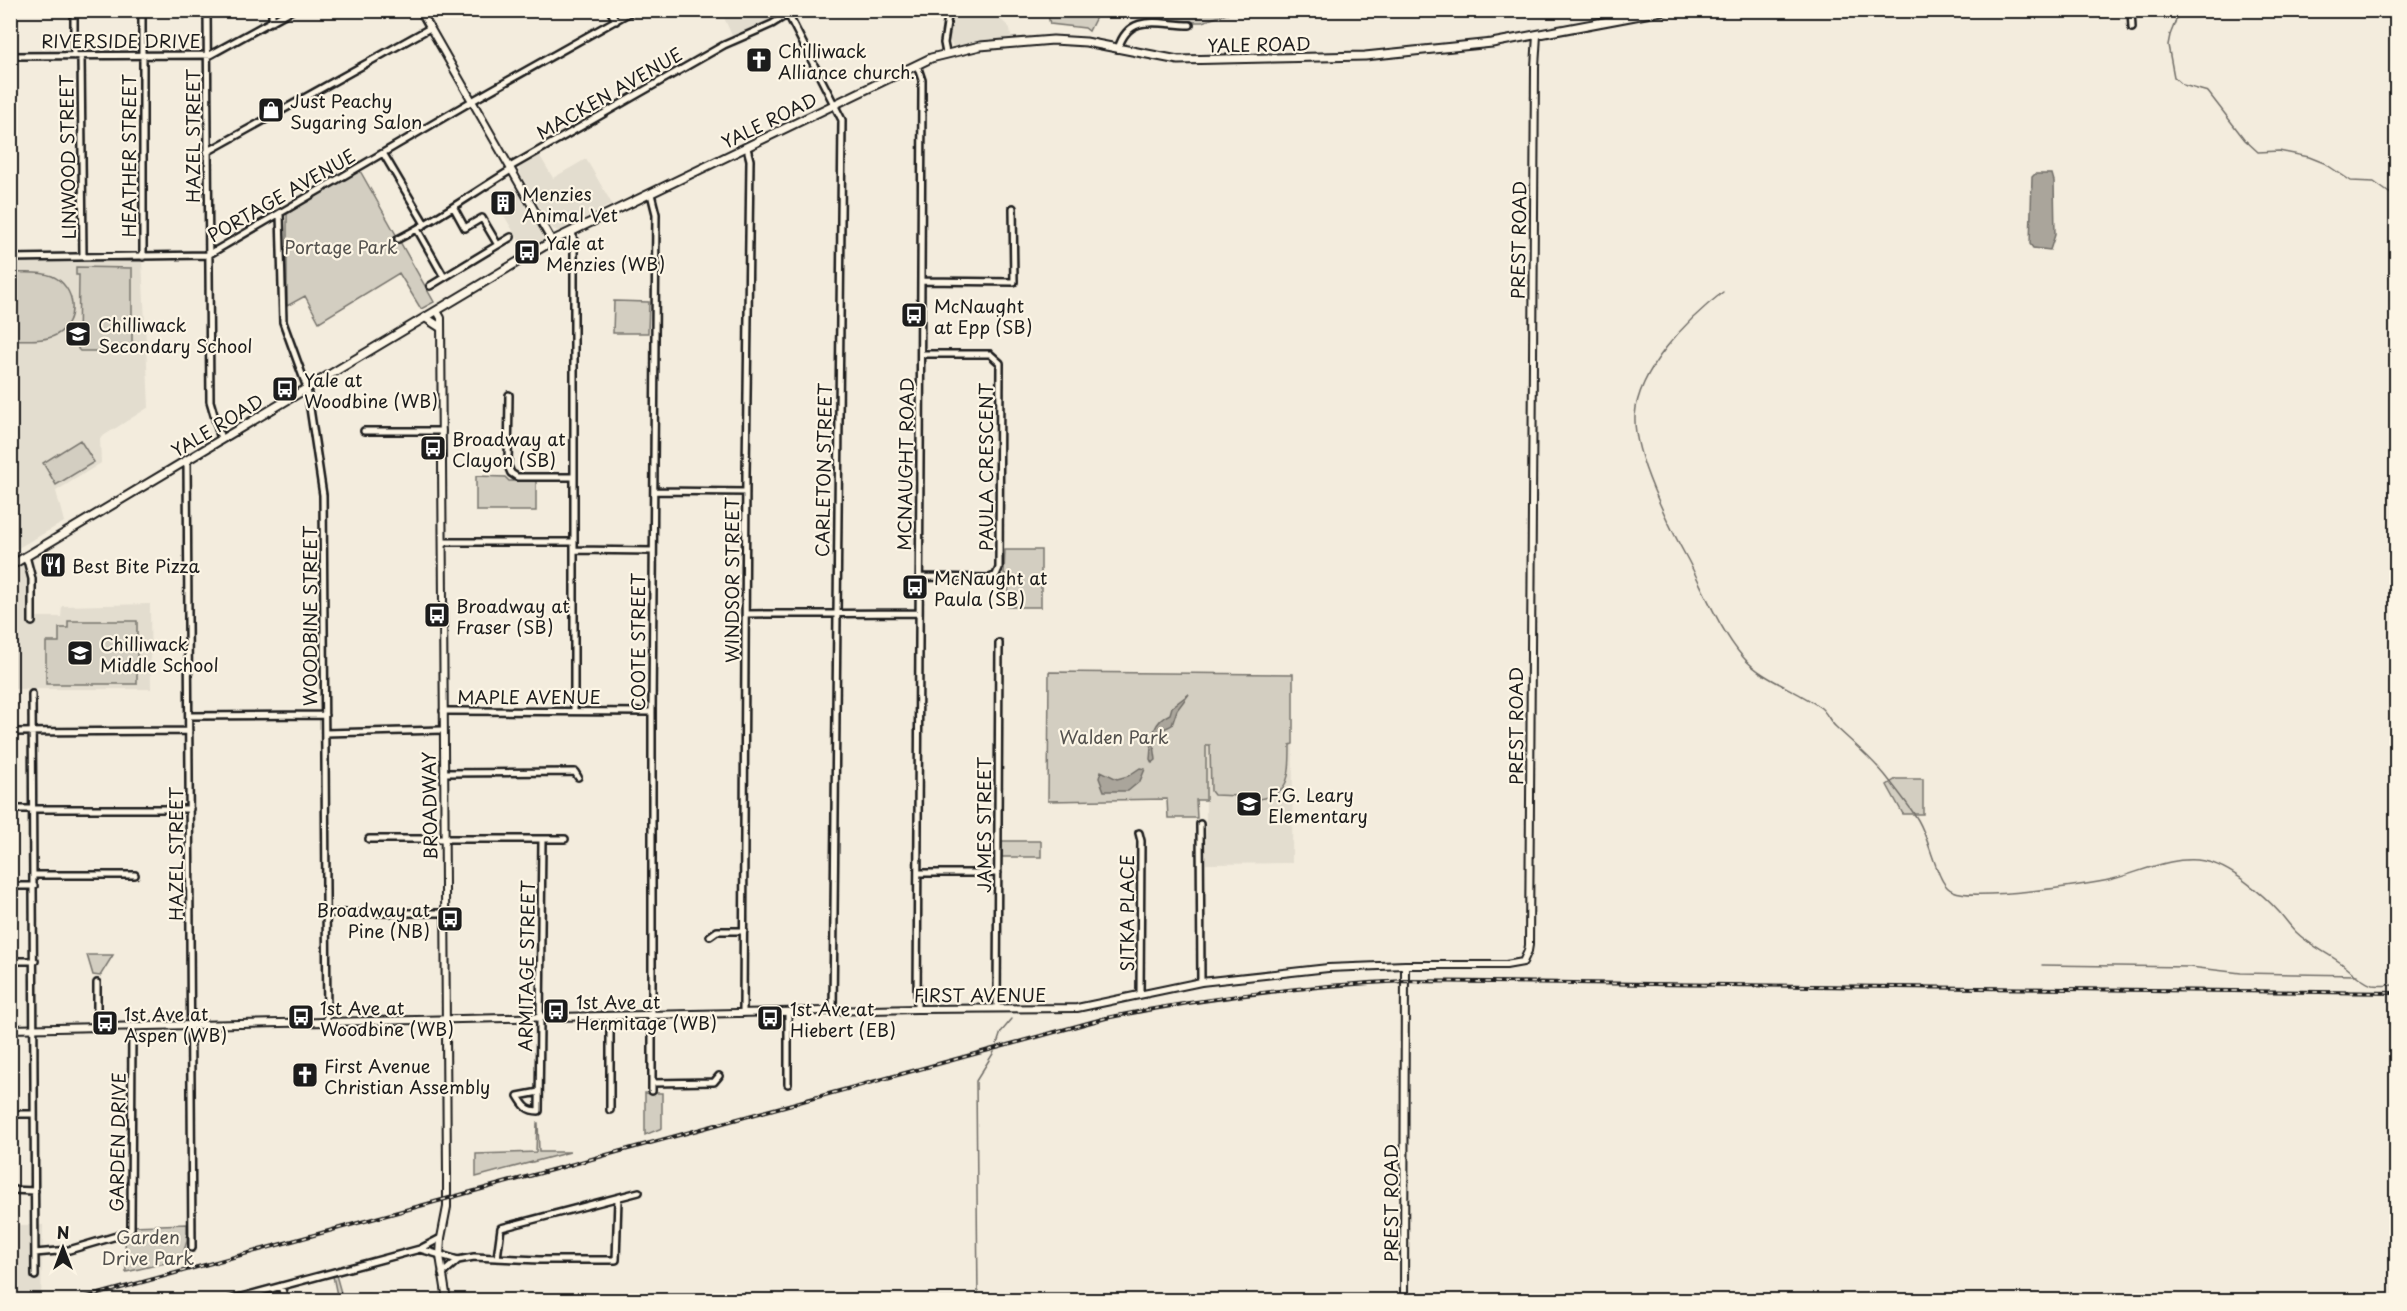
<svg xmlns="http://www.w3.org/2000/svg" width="2407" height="1311" font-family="'Playpen Sans',sans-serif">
  <rect width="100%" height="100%" fill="#f3ecdd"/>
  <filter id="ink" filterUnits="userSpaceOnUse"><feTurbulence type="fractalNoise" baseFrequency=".0167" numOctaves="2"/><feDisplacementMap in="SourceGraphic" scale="12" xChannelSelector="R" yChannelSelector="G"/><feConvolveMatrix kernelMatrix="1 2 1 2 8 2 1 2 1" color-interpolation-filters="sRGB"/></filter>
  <g filter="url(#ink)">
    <path fill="#e3ddcf" d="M721,11H810L734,47V40Z
      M953,11H992L1010,28L1011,38L953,47L949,39Z
      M540,156L553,178L586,159L612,204L559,231L553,229L519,172L520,167Z
      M515,188L543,236L542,241L525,251L496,202L502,195Z
      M142,260L149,407L100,438L101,463L56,491L64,522L11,552V261Z
      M24,562L27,566L28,617H61L62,606L150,604L151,689H11V570Z
      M1293,744L1292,863L1206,864V745Z
      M10,1225H43L41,1300H11Z"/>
    <path fill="#d3cec1" stroke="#78756e" stroke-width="1.5" d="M1047,11V10L1099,11L1089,31L1085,28L1050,24Z
      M1147,11H1289L1258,13L1236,11L1202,22H1174L1148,18L1150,14Z
      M359,169L434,302L421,309L399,273L319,322L305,296L287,306V214Z
      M76,267L132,268V343H135V351H80L78,349L79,275H76Z
      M11,273C23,273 40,271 52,276C76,286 80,322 56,335C43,342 25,339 11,340Z
      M614,301L649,302L648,333H613Z
      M80,440L94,462L56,485L43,463Z
      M476,476L505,477L509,481H536V511H476Z
      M1005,550H1041V607H1008L1009,574H1004Z
      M68,621H137V684H46V642H59V628H68Z
      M1049,672L1293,674V744L1290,745C1290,788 1287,795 1244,802L1240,796L1214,795L1211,791L1210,745H1206V800H1196L1197,818H1168L1167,799L1048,801Z
      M1896,779H1923V814H1903L1887,785Z
      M1002,841H1041V857H1002Z
      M87,955H113L100,976L93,975Z
      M645,1093H662V1128L645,1135Z
      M537,1123H538L539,1152H570L476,1177V1154L536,1152Z
      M187,1224V1241L184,1251L192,1257L126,1272L125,1237L133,1231V1226Z
      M336,1275L343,1300L368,1294L379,1298V1300H338L333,1276Z"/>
    <path fill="#aaa59b" stroke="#716e68" stroke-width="1.5" d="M2035,174H2052L2054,181L2055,235L2050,250L2033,248L2030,244L2032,177Z
      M1189,694L1177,710L1172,725C1169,727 1165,728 1162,730C1150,736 1155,749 1156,760L1152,763L1150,759C1152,741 1150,723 1170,714L1172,707Z
      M1140,768L1145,769L1140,781L1128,791H1104L1099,778L1101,771L1117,779L1128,776Z"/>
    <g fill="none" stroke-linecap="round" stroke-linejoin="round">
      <path stroke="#716e68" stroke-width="1.5" d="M2180,10L2170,35L2168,45L2174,77L2183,85L2208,92L2245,140L2258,152L2279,151L2309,157L2324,163L2351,181L2374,182L2392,195H2396
        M1723,292C1688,319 1638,369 1635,416C1633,454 1669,526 1688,560C1704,591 1721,632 1743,657C1763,681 1797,689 1821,708C1827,713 1830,722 1836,727C1853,743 1870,757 1885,775C1896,789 1909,805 1918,820C1926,834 1930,851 1936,866C1939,874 1944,888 1953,891C1975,901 2086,885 2113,879C2141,872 2173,855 2204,861C2229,865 2263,894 2280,913C2285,919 2290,926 2296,932C2309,945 2326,952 2341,963C2350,970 2362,982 2372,985C2379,986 2389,985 2396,985
        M2042,965L2190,967L2241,973L2357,975
        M997,1044L1001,1032L1012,1019
        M978,1300L976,1081L994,1052"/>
      <defs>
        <path id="minor" d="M142,10V55
          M207,10L210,401L221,439
          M610,10L616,21
          M2131,10L2132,28
          M272,22V10
          M1118,49C1129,11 1161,25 1190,25
          M946,53L944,43L949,10
          M10,56L210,55L292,10
          M74,56V10
          M81,56L83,257
          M143,56V257
          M10,122H15
          M207,152L430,28
          M383,153L425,224
          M510,167L724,45L772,24L788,14L842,120L833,1011
          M651,194L656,214L652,712V1091
          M454,208L465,228L482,218L498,245
          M280,214L283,322L307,388L323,495L327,1023
          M417,229L444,277
          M572,231L574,242V710
          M398,239C438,219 473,193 511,170
          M10,258L208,255L472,101L634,10
          M921,281L1014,282L1013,208
          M430,286L511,237
          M509,395L508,466L511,473L517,477H573
          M364,431H442
          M187,460L192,1248
          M655,491L746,492
          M443,542H574
          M574,550L653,551
          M26,556L32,579V622
          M919,577L990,578L996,575L999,568L1000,363L990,354H921
          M746,614L919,613
          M32,694L35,1276
          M443,711L652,712
          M189,716L325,715
          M10,732L189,731
          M325,733L443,730
          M444,773L575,772L578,777
          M10,809H190
          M1200,824L1201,982
          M1139,833L1141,841L1140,994
          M369,839H565
          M918,873H998
          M34,875H135
          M10,886H34
          M326,913H446
          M710,936L717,931H744
          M10,961H35
          M997,1007L999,643
          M917,1009L922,91V80L917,65
          M743,1013L746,473L750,160L747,148
          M610,1016V1110
          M97,1027V983
          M653,1083L714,1082L719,1076
          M788,1084V1013
          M539,1092L518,1096C524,1106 527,1111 539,1111L542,840
          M10,1114H34
          M10,1190L35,1191
          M420,1249L458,1260L474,1257L539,1260H616L618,1199
          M35,1253L69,1250L127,1233L131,1228L132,1027
          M497,1258L501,1228L639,1192
          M442,1274L458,1260
          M281,1286L285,1300
          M230,1300L420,1249L441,1238"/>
        <path id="tertiary" d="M420,10L552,241
          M437,311L441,318L447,1173V1207L441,1238L440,1256L447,1300
          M10,1029L917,1009L1077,1008L1201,982L1328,968L1405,965H1506L1523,962L1528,951L1529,945L1535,67L1537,35
          M1404,1300L1405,965"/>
        <path id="secondary" d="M426,318L440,327
          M10,566L556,239L931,58L980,46L1053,40L1086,42L1178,60L1365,56L1492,43L1667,10"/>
      </defs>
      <use href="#minor" stroke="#1c1c1c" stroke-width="10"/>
      <use href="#tertiary" stroke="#1c1c1c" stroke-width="10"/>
      <use href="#secondary" stroke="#1c1c1c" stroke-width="11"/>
      <use href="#minor" stroke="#fcf5e5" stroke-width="5"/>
      <use href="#tertiary" stroke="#fcf5e5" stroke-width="6"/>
      <use href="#secondary" stroke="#fcf5e5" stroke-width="7"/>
      <defs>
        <path id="rail" d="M77,1300L1106,1018C1208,997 1301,986 1405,981L2396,993"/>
      </defs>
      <use href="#rail" stroke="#1c1c1c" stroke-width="4"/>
      <use href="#rail" stroke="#fcf5e5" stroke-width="1.5" stroke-dasharray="4.5" stroke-linecap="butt"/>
    </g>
  </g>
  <defs>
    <symbol id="church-square" viewBox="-11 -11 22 22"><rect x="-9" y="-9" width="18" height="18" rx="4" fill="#1c1c1c" stroke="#fcf5e5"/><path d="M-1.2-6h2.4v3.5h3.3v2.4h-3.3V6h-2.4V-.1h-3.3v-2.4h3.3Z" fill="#fff"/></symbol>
    <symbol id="shop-square" viewBox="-11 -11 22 22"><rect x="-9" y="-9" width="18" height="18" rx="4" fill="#1c1c1c" stroke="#fcf5e5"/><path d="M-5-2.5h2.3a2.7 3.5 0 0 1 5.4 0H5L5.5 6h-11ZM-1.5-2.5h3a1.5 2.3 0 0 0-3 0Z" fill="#fff"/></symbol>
    <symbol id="building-square" viewBox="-11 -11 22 22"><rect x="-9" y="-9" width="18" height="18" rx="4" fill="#1c1c1c" stroke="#fcf5e5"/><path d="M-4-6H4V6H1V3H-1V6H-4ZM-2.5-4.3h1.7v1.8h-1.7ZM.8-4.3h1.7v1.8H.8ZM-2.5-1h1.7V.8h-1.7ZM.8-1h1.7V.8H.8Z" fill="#fff"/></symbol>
    <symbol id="bus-square" viewBox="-11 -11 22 22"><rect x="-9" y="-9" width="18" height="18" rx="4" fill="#1c1c1c" stroke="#fcf5e5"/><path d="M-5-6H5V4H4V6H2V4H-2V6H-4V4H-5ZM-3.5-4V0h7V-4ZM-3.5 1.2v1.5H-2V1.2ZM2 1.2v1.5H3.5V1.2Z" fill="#fff"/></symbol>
    <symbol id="school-square" viewBox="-11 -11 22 22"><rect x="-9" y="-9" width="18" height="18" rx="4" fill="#1c1c1c" stroke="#fcf5e5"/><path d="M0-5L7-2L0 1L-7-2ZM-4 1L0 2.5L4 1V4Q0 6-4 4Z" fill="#fff"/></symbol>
    <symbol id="restaurant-square" viewBox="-11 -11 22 22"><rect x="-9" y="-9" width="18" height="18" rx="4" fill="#1c1c1c" stroke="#fcf5e5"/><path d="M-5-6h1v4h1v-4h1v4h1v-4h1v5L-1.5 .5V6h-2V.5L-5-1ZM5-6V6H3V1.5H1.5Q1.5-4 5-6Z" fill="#fff"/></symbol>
  </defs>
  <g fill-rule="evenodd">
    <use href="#church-square" x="744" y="45" width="30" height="30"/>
    <use href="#shop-square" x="256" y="95" width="30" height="30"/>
    <use href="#building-square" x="488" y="188" width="30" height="30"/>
    <use href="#bus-square" x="512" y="237" width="30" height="30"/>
    <use href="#bus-square" x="899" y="300" width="30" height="30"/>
    <use href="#school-square" x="63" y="319" width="30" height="30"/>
    <use href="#bus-square" x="270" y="374" width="30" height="30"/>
    <use href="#bus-square" x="418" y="433" width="30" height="30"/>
    <use href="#restaurant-square" x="38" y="550" width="30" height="30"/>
    <use href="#bus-square" x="900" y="572" width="30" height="30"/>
    <use href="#bus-square" x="422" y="600" width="30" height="30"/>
    <use href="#school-square" x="65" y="638" width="30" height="30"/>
    <use href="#school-square" x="1234" y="789" width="30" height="30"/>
    <use href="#bus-square" x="435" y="904" width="30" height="30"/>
    <use href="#bus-square" x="541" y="996" width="30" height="30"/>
    <use href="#bus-square" x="286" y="1002" width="30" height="30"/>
    <use href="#bus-square" x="755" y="1003" width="30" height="30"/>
    <use href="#bus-square" x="90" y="1008" width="30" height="30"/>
    <use href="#church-square" x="290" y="1060" width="30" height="30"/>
  </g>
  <g text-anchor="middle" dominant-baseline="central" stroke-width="4.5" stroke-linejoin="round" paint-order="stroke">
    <g font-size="18" fill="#1c1c1c" stroke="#fcf5e5">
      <text x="121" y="40">RIVERSIDE DRIVE</text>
      <text transform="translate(1259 44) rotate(-1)">YALE ROAD</text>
      <text transform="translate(609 93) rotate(-30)">MACKEN AVENUE</text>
      <text transform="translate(769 120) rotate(-26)">YALE ROAD</text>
      <text transform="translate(192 136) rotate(-90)">HAZEL STREET</text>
      <text transform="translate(128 156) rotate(-90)">HEATHER STREET</text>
      <text transform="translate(67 157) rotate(-91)">LINWOOD STREET</text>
      <text transform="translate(281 195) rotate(-30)">PORTAGE AVENUE</text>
      <text transform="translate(1518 240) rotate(-89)">PREST ROAD</text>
      <text transform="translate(217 425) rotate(-31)">YALE ROAD</text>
      <text transform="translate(905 464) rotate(-89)">MCNAUGHT ROAD</text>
      <text transform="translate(985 467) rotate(-90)">PAULA CRESCENT</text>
      <text transform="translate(823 470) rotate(-89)">CARLETON STREET</text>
      <text transform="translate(731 580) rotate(-90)">WINDSOR STREET</text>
      <text transform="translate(309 616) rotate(-90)">WOODBINE STREET</text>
      <text transform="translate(637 642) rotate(-90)">COOTE STREET</text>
      <text x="529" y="696">MAPLE AVENUE</text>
      <text transform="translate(1515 726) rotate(-90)">PREST ROAD</text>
      <text transform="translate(429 806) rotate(-91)">BROADWAY</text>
      <text transform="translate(983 825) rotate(-90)">JAMES STREET</text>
      <text transform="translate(175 854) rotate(-90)">HAZEL STREET</text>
      <text transform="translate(1126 913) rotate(-90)">SITKA PLACE</text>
      <text transform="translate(526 966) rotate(-89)">ARMITAGE STREET</text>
      <text x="980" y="994">FIRST AVENUE</text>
      <text transform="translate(117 1142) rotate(-89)">GARDEN DRIVE</text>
      <text transform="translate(1390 1203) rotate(-90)">PREST ROAD</text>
    </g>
    <g font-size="18" fill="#1c1c1c" stroke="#fcf5e5" text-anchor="start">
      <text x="778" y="50">Chilliwack<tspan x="778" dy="21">Alliance church.</tspan></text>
      <text x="290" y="100">Just Peachy<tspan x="290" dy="21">Sugaring Salon</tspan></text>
      <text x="522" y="193">Menzies<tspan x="522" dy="21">Animal Vet</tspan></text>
      <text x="546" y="242">Yale at<tspan x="546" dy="21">Menzies (WB)</tspan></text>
      <text x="934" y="305">McNaught<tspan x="934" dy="21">at Epp (SB)</tspan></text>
      <text x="98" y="324">Chilliwack<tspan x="98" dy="21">Secondary School</tspan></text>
      <text x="304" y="379">Yale at<tspan x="304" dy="21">Woodbine (WB)</tspan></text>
      <text x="452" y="438">Broadway at<tspan x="452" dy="21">Clayon (SB)</tspan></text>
      <text x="72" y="565">Best Bite Pizza</text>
      <text x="934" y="577">McNaught at<tspan x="934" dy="21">Paula (SB)</tspan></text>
      <text x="456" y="605">Broadway at<tspan x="456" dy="21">Fraser (SB)</tspan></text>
      <text x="100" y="643">Chilliwack<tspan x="100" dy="21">Middle School</tspan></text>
      <text x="1268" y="794">F.G. Leary<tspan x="1268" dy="21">Elementary</tspan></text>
      <text x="430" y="909" text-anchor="end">Broadway at<tspan x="430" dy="21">Pine (NB)</tspan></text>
      <text x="576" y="1001">1st Ave at<tspan x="576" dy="21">Hermitage (WB)</tspan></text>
      <text x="320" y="1007">1st Ave at<tspan x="320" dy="21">Woodbine (WB)</tspan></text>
      <text x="790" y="1008">1st Ave at<tspan x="790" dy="21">Hiebert (EB)</tspan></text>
      <text x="124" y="1013">1st Ave at<tspan x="124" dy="21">Aspen (WB)</tspan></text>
      <text x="324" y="1065">First Avenue<tspan x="324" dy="21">Christian Assembly</tspan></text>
    </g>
    <g font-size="18" fill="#53514e" stroke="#fcf5e5">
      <text x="341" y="246">Portage Park</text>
      <text x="1114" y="736">Walden Park</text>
      <text x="148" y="1236">Garden<tspan x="148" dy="21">Drive Park</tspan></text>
    </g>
  </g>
  <rect width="2407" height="1311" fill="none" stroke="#fcf5e5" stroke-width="36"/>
  <rect x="18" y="18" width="2371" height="1275" fill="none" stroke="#1c1c1c" stroke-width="2" filter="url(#ink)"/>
  <g transform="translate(63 1248)" stroke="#fcf5e5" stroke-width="4.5" paint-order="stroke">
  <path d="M0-4.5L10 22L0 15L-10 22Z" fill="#1c1c1c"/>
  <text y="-9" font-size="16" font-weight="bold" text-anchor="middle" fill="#1c1c1c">N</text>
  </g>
</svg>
